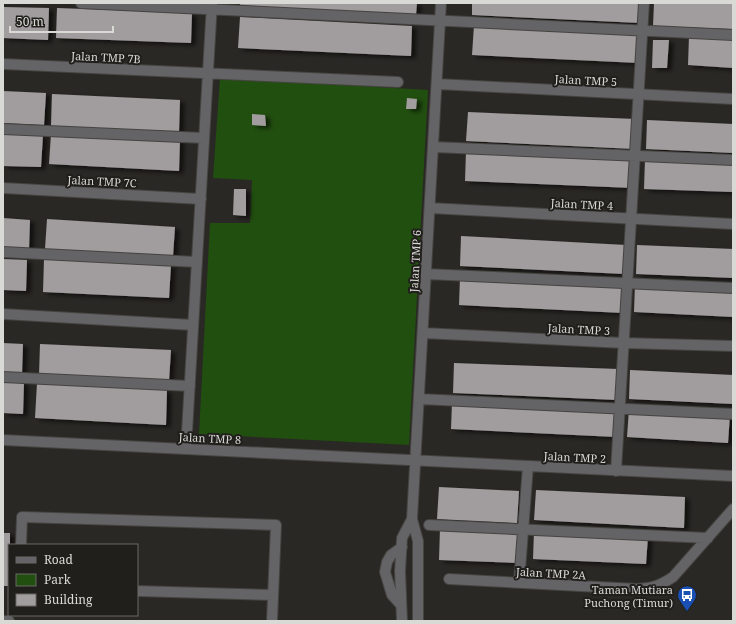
<svg xmlns="http://www.w3.org/2000/svg" width="736" height="624" font-family="'Noto Serif',serif">
  <defs>
    <filter id="shadow"><feDropShadow dx="4.5" dy="2.5" stdDeviation="2" flood-color="#0009"/></filter>
  </defs>
  <rect width="100%" height="100%" fill="#2a2825"/>
  <path fill="#214f0f" d="M220,78L428,90L409,445L199,434L210,223H250L252,180L213,178Z"/>
  <path fill="#a19c9e" filter="url(#shadow)" d="M240,3H417L416,15L240,7Z
    M472,3H641L640,23L472,15Z
    M654,3H733V29L653,26Z
    M3,7L49,8L48,40L3,38Z
    M57,8L192,13L191,43L56,38Z
    M240,17L412,26L411,56L238,48Z
    M474,25L641,33L639,63L472,55Z
    M689,36L733,38V68L688,65Z
    M653,40H669L667,68H652Z
    M3,91L46,93L44,125L3,123Z
    M52,94L180,100L179,132L51,126Z
    M407,98L417,99L416,109H406Z
    M468,112L636,119L635,149L466,141Z
    M252,114L265,115L266,126L252,125Z
    M647,120L733,124V153L646,149Z
    M3,133L43,135L41,167L3,166Z
    M51,134L180,140L179,171L49,164Z
    M466,151L634,159L633,188L465,181Z
    M645,159L733,163V192L644,189Z
    M234,189H246V216L233,215Z
    M3,218L30,220L29,249L3,248Z
    M47,219L175,227L173,256L45,249Z
    M461,236L626,245L624,274L460,266Z
    M637,245L733,249V278L636,274Z
    M3,259L27,260L26,291L3,290Z
    M44,259L171,265L169,298L43,292Z
    M460,277L624,285L623,313L459,305Z
    M635,284L733,289V317L634,312Z
    M3,343L23,344L22,374L3,373Z
    M40,344L171,350L169,381L39,375Z
    M454,363L618,369L617,400L453,393Z
    M630,370L733,375V404L629,399Z
    M3,381L24,382L23,414L3,413Z
    M37,383L167,390L166,425L35,418Z
    M452,402L617,410L616,437L451,429Z
    M629,409L730,414L728,443L627,437Z
    M439,487L519,491L517,523L437,519Z
    M536,490L685,497L684,528L534,520Z
    M440,528L519,532L517,563L439,560Z
    M534,531L648,536L646,564L533,559Z
    M3,533H10V545H9V586H3Z"/>
  <g fill="none" stroke-linecap="round" stroke-linejoin="round">
    <defs>
      <path id="minor" d="M81,3L733,35
        M3,64L398,82
        M437,84L733,99
        M3,129L204,138
        M434,147L733,160
        M3,188L201,199
        M430,208L733,224
        M3,252L197,262
        M426,274L733,288
        M3,314L193,325
        M423,333L624,343L733,346
        M3,377L190,386
        M419,399L733,414
        M3,440L733,476
        M186,449L212,3
        M616,471L644,3
        M429,525L708,538
        M21,545L22,517L276,525L272,621
        M449,579L637,589C653,588 659,586 673,577L733,509
        M519,583L528,466
        M137,591L273,595
        M401,605L392,595L385,572L387,562L391,555L402,547
        M3,621H9
        M402,621L400,571L402,538L412,519
        M418,621V541L412,519L441,3"/>
    </defs>
    <use href="#minor" stroke="#464441" stroke-width="12"/>
    <use href="#minor" stroke="#646365" stroke-width="10"/>
  </g>
  <defs>
    <symbol id="bus-pin" viewBox="-11 -11 22 30"><path d="M0 17L-7.5 6A9.5 9.5 0 1 1 7.5 6Z" fill="#1a4fb4" stroke="#201f1b"/><path d="M-5-6H5V4H4V6H2V4H-2V6H-4V4H-5ZM-3.5-4V0h7V-4ZM-3.5 1.2v1.5H-2V1.2ZM2 1.2v1.5H3.5V1.2Z" fill="#fff"/></symbol>
  </defs>
  <g fill-rule="evenodd">
    <use href="#bus-pin" x="676" y="584" width="22" height="30"/>
  </g>
  <g text-anchor="middle" dominant-baseline="central" stroke-width="4" stroke-linejoin="round" paint-order="stroke">
    <g font-size="11" fill="#d9d9d6" stroke="#201f1b">
      <text transform="translate(106 57) rotate(3)">Jalan TMP 7B</text>
      <text transform="translate(586 80) rotate(3)">Jalan TMP 5</text>
      <text transform="translate(102 181) rotate(3)">Jalan TMP 7C</text>
      <text transform="translate(582 204) rotate(3)">Jalan TMP 4</text>
      <text transform="translate(415 261) rotate(-87)">Jalan TMP 6</text>
      <text transform="translate(579 329) rotate(3)">Jalan TMP 3</text>
      <text transform="translate(210 438) rotate(3)">Jalan TMP 8</text>
      <text transform="translate(575 457) rotate(3)">Jalan TMP 2</text>
      <text transform="translate(551 573) rotate(3)">Jalan TMP 2A</text>
    </g>
    <g font-size="11" fill="#d9d9d6" stroke="#201f1b" text-anchor="end">
      <text x="673" y="589">Taman Mutiara<tspan x="673" dy="13">Puchong (Timur)</tspan></text>
    </g>
  </g>
  <rect width="736" height="624" fill="none" stroke="#d9d9d6" stroke-width="8"/>
  <rect x="8" y="544" width="130" height="72" fill="#201f1b" stroke="#6a6966"/>
  <rect x="16" y="557" width="20" height="6" fill="#646365" stroke="#6a6966"/>
  <text x="44" y="564" font-size="12" fill="#d9d9d6">Road</text>
  <rect x="16" y="574" width="20" height="12" fill="#214f0f" stroke="#6a6966"/>
  <text x="44" y="584" font-size="12" fill="#d9d9d6">Park</text>
  <rect x="16" y="594" width="20" height="12" fill="#a19c9e" stroke="#6a6966"/>
  <text x="44" y="604" font-size="12" fill="#d9d9d6">Building</text>
  <path d="M10 26v6h103v-6" fill="none" stroke="#d9d9d6" stroke-width="2"/>
  <text x="16" y="26" font-size="12" fill="#d9d9d6" stroke="#201f1b" stroke-width="3" paint-order="stroke">50 m</text>
</svg>
